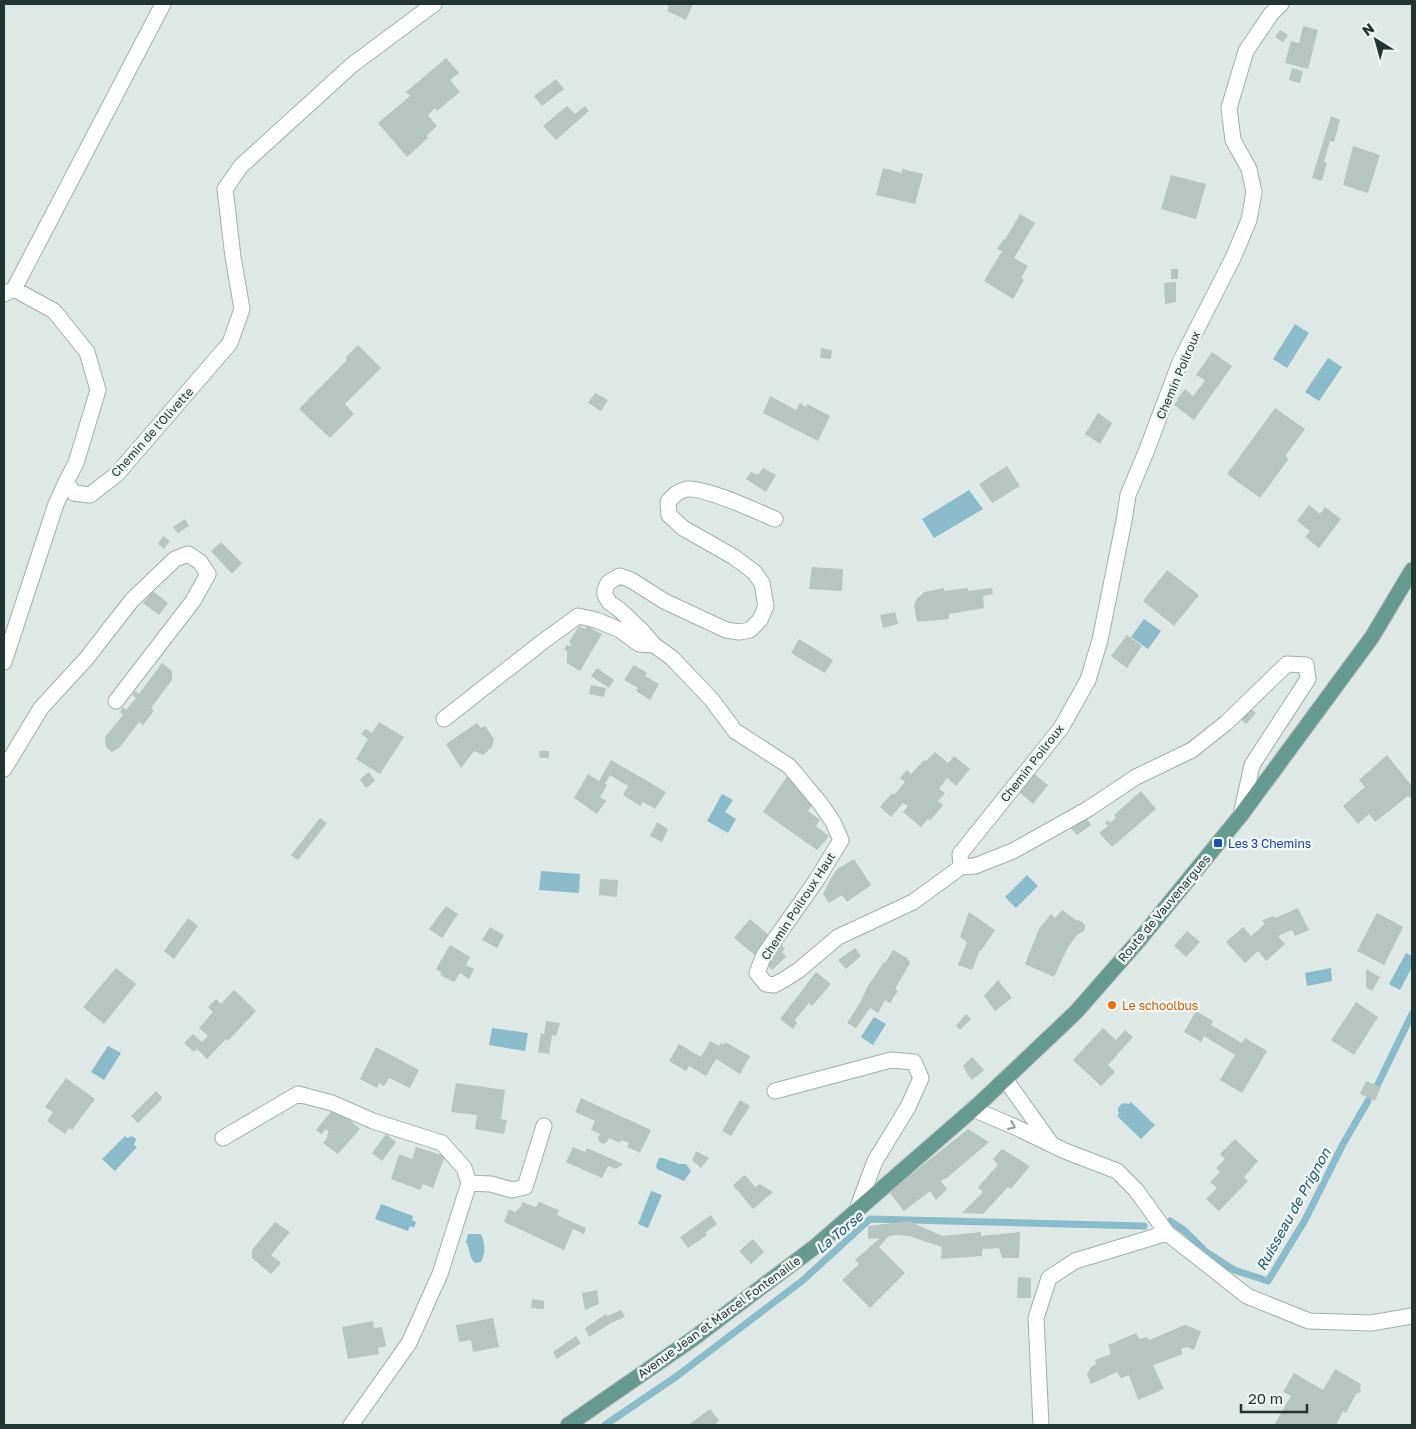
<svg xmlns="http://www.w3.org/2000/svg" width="1416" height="1429" font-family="'Golos Text',sans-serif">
  <rect width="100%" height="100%" fill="#dee8e4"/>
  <path fill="#89bbca" d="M1295,324L1309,333L1287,368L1273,359Z
    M1328,358L1342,367L1319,401L1305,392Z
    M969,490L983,509L934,538L922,519Z
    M1144,619L1161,631L1148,649L1131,637Z
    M722,794L733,800L725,812L736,819L728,833L707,821Z
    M541,871L580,874L579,893L539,890Z
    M1027,875L1038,886L1016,908L1005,897Z
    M1406,953L1412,956V967L1400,990L1389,984Z
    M1331,968L1332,981L1307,986L1305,973Z
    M874,1017L886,1024L873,1045L861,1037Z
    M492,1028L528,1033L525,1051L489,1045Z
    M108,1046L121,1053L104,1080L91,1072Z
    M1131,1102L1155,1125L1141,1139L1117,1116L1119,1114L1118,1110C1119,1104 1123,1102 1129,1104Z
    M125,1136L127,1138L132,1136L136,1139L134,1145L137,1147L115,1171L102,1159Z
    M659,1158H663L679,1164H686L691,1171L684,1181L657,1169L656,1166Z
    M651,1191L662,1195L648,1228L638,1224Z
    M381,1204L413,1216L412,1220L416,1222L414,1228L410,1226L408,1231L375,1219Z
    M468,1234H481C485,1243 486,1253 481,1262L475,1263C468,1256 471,1250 466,1242Z"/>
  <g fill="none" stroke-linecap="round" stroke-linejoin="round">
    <path stroke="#89bbca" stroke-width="7" d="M1378,1084L1412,1014
      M1170,1221L1185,1231L1206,1252L1234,1270L1268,1281L1305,1220L1343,1144L1368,1101
      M605,1425L677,1376L802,1281L870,1219L1144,1226"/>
  </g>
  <path fill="#b6c5c0" d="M665,4H693L686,20L667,11L669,6Z
    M1303,26L1318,30L1308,69L1285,63L1291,41L1299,43Z
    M1280,30L1288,35L1283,42L1275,37Z
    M446,58L459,73L450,80L460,92L437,111L435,108L428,115L437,126L426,136L428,138L407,157L378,123L410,96L406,92Z
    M1292,68L1303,71L1300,83L1289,80Z
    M556,79L564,89L542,106L534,96Z
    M567,106L575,114L585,106L589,111L556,140L543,126Z
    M1331,116L1340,120L1334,142L1330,141L1324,162L1327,163L1322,181L1312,178Z
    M1353,146L1380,155L1368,193L1343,185Z
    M883,168L902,173V169L923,174L915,204L876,195Z
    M1171,175L1206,184L1196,219L1161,209Z
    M1020,214L1035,223L1014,258L1028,266L1021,278L1024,280L1013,299L984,281L1002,251L997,249L1004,239L1005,240Z
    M1171,269H1178V279H1171Z
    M1176,282V302L1165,304L1164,283Z
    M358,345L381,368L345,404L354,414L330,438L299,409L347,360L346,357Z
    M821,348L832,350L831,359L820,358Z
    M1212,352L1232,366L1194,420L1174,405L1178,400L1177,399L1185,389L1193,396L1204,382L1205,380L1196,375Z
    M595,393L608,400L601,411L588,403Z
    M770,396L796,410L800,403L806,407L807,404L830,416L818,441L763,413Z
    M1275,408L1305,429L1286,455L1288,460L1260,498L1227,474Z
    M1098,413L1112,423L1100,444L1085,434Z
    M1007,466L1020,486L992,503L979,484Z
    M763,468L776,475L766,492L746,479L751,472L758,475Z
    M1309,505L1320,514L1325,507L1341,519L1319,548L1305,537L1310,531L1297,521Z
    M185,519L189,526L178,533L173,527Z
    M163,536L170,541L164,549L158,544Z
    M221,542L242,563L232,574L211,551Z
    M812,567L843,569L842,591L809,589Z
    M1167,570L1199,595L1174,626L1143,601Z
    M944,588V591L968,588V591L992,588L993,594L983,596L984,608L949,614V619L917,622L914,605L916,600L924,592Z
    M153,591L168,603L159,615L143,603Z
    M895,612L898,624L883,628L880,615Z
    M579,626L585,629L587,626L602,634L580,671L567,663V651L564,649L567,645L570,647L571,644L569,642Z
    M1127,635L1142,646L1127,668L1111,656Z
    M799,639L833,660L825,673L791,653Z
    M162,663L172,671V680L151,708L154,711L143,725L139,722L119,748L112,752L106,747L105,737L123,715L120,712L123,707L126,710L136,698L132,695L135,691L139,694Z
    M634,665L647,673L645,676L659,684L650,700L636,691L638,688L624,680Z
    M597,668L614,680L609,688L591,676Z
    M591,685L606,688L604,697L589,694Z
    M1249,707L1256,713L1246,724L1239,718Z
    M379,722L404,737L380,774L356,759L368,739L361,734L366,729L372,733Z
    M477,723L481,728L485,726L494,739L492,747L483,755L474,751L461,768L446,744Z
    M539,751H549V758H540Z
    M935,752L948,763L954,756L970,769L956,786L947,778L939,789L945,793L938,801L943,805L930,821L928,819L921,827L903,812L908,806L903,803L891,817L880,807L892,793L894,795L905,782L900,778L907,770L911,774L924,760L926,761Z
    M1387,755L1412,786V795L1409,798L1408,796L1375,822L1369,814L1358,824L1343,806L1365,787L1359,780Z
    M611,760L666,792L655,809L643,802L640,806L623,795L628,786L610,775L605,784L607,785L600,797L606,801L597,814L574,798L588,774L599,781Z
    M369,772L375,781L366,788L360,779Z
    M1033,773L1048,785L1033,804L1018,791Z
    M788,775L803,789L812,805L808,811L820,820L816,826L829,836L817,850L763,812Z
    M1141,791L1156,809L1112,847L1099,833L1108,826L1105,823L1108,820L1110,823L1116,818L1114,815Z
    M1086,817L1091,825L1077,835L1070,827Z
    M320,818L327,823L298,860L291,855Z
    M657,822L668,829L662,842L650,836Z
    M854,859L871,885L847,902L842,895L829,903L823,894L831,878L837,869Z
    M600,879L618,880L617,897L599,895Z
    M446,906L458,914L442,938L429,929Z
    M1298,908L1309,930L1295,936L1292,930L1278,936L1285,944L1266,961L1258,951L1245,963L1226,942L1243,927L1251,936L1265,924L1262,920L1274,916L1275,918Z
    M1062,910L1076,920L1081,921L1085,925V928L1084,931L1077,935L1068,947L1054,977L1025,964L1039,929L1051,914L1055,918Z
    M969,912L995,930L981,951L980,950L972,970L958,965L967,942L960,937Z
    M1377,913L1403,927L1384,965L1357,951Z
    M188,918L198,926L174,959L164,951Z
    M750,919L770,936L756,956L734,938Z
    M490,927L504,935L497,948L482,940Z
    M1187,931L1200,942L1186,957L1174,946Z
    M779,942L785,949L782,952L786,957L772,970L765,963Z
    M450,945L470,957L466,965L474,969L469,979L460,973L454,982L440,975L442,973L436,969Z
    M855,948L861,956L846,969L838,960Z
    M893,950L907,958L910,963L895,989L898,991L890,1003L885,1000L878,1013L870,1008L856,1028L847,1023L860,1003L868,986L884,962L885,963Z
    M116,968L136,984L104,1024L83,1007Z
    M1366,969L1380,977L1372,991L1366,987Z
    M816,972L831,984L812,1006L809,1003L795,1020L797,1023L793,1029L780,1019Z
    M998,980L1012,998L995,1011L984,996Z
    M234,990L256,1011L228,1041L226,1039L207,1059L197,1049L194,1052L184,1043L193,1034L202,1042L208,1036L199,1028L213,1012L208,1007L216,999L221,1004Z
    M1356,1002L1378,1017L1354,1055L1331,1040Z
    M1196,1011L1213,1021L1211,1025L1242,1043L1245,1038L1267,1051L1242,1093L1220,1080L1235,1055L1204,1036L1201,1042L1184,1032Z
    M966,1014L971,1019L960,1030L956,1026Z
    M546,1021L560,1023L556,1036L552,1035L549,1054L538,1052L541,1033L544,1034Z
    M1103,1028L1116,1040L1125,1030L1133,1037L1108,1065L1115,1072L1101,1086L1073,1060Z
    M710,1041L719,1046L721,1043L724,1045L725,1042L750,1056L740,1074L716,1059L706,1076L689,1066L686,1071L669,1061L679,1044L701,1057Z
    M376,1047L419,1070L410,1088L389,1078L384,1086L379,1083L377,1088L360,1079Z
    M972,1057L984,1070L972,1080L968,1075L963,1066Z
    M66,1078L95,1099L72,1130L69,1128L65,1134L47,1121L53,1112L45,1107Z
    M1366,1081L1381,1087L1375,1101L1360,1094Z
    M456,1083L505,1090L501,1119L507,1120L504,1134L475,1129L477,1115L451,1112Z
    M156,1091L162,1097L161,1100L138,1123L131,1116Z
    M581,1098L651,1130L640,1153L627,1147L629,1143L621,1140L620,1143L609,1138L607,1142L604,1144L600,1143L598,1138L600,1134L591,1130L595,1121L575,1112Z
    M740,1100L750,1106L731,1136L722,1131Z
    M334,1108L340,1111L360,1129L338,1154L323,1143L328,1136L327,1135L329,1132L326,1129L321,1134L316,1130Z
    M968,1129L989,1142L948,1177L941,1181L947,1189L936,1200L930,1191L904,1211L889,1192Z
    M386,1134L396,1142L382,1161L372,1153Z
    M1235,1139L1258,1161L1244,1177L1248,1181L1219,1211L1206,1199L1217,1188L1210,1182L1220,1172L1216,1168L1225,1159L1220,1154Z
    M416,1147L445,1156L433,1188L423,1184L420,1190L391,1179L399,1154L412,1159Z
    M573,1147L585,1152L587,1148L623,1164L616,1169L608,1166L602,1178L566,1162Z
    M1002,1149L1030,1166L1011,1189L1008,1187L983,1214L962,1213L983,1192L978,1187L998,1165L993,1159Z
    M696,1151L709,1158L701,1168L692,1160Z
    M745,1175L755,1187L760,1184L773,1192L753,1209L733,1185Z
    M522,1202L536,1207L539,1202L559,1210L557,1215L586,1228L584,1234L573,1229L564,1250L504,1222L509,1209L515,1212L521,1207Z
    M711,1215L717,1224L705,1233L707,1235L688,1248L680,1237Z
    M909,1221L942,1236L981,1232V1236L1020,1232L1019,1258H1002L999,1248L982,1249V1256L941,1259L942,1247L909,1236L896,1235L889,1236L879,1247L905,1273L870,1308L842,1280L859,1264L855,1260L880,1238L868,1239V1226Z
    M275,1222L290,1232L271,1255L281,1263L271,1274L252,1258V1250Z
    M753,1239L764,1252L751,1264L739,1251Z
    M1018,1277L1031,1278V1298H1017Z
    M597,1290L599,1304L585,1310L582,1293Z
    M532,1299L544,1301V1309L531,1308Z
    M621,1310L625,1317L611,1323L589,1337L585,1328L606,1314L607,1316Z
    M493,1318L499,1347L473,1352L471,1340L459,1342L456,1325Z
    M373,1321L374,1328L382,1327L386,1346L378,1348L379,1354L348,1359L342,1327Z
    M1185,1325L1201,1331L1194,1350L1187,1347L1181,1349L1183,1354L1153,1365L1164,1389L1138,1400L1129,1375L1121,1378L1117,1372L1091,1384L1087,1375L1090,1368L1096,1364L1095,1360L1111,1354L1108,1345L1136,1333L1139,1339L1147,1337L1149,1340Z
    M576,1336L581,1343L557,1359L553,1352Z
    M1335,1369L1361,1384L1360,1387L1361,1392L1356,1394L1346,1413L1343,1411L1336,1425H1274L1291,1396L1283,1392L1294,1373L1323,1390Z
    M710,1409L719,1421L714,1425H688Z"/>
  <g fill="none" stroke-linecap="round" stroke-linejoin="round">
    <defs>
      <path id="minor" d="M14,289L163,4
        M4,294L14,289L54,311L87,352L98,390L76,463L66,482L74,493L90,495L117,474L230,343L242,309L233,257L225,189L241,166L352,65L434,4
        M775,519C756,511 705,487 687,489C678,491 674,495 668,502L669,515L683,528L734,557L754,572L762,583L766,606L760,620L750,630L739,632L726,630L664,601L631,580L620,576L614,579L608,583L605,590V595L609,602L620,610L643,632L654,645L672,658L712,700L735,731L789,766L820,803L833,822L841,840L816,881L764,955L757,973L766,984L774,985L785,979L799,970L838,937L913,902L961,867
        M4,662L56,504L66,482
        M444,719L541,643L578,616L596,620L620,630L639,644L654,645
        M4,769L41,708L86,659L132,600L175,559L188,554L200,562L208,574L193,601L116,701
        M1241,815L1252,765L1308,679L1306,665L1287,664L1226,723L1192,750L1136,777L1088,809L1013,851L975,866L961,867L960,854L1061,728L1088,680L1100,640L1124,521L1128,495L1146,452L1180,362L1233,258L1249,220L1254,192L1249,169L1233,140L1229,108L1246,51L1271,14L1281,4
        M1005,1079L1050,1142
        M775,1091L891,1060L914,1062L921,1078L908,1107L875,1161L856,1212
        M973,1109L1015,1127L1065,1151L1117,1171L1136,1190L1167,1233L1247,1296L1309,1321L1371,1323L1412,1316
        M223,1138L298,1094L332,1103L373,1121L442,1143L464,1168L469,1183L440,1274L409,1343L351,1425
        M469,1183L491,1184L512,1190L525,1187L544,1126
        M1041,1425L1036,1318L1049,1278L1075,1261L1167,1233"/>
      <path id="major" d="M568,1425L694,1338L816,1246L979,1104L1076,1012L1140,939L1241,815L1372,637L1412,570"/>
    </defs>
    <use href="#minor" stroke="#a2afab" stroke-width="17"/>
    <use href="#major" stroke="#bcc3c2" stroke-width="17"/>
    <use href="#minor" stroke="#fff" stroke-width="15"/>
    <use href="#major" stroke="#669a91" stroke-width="15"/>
  </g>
  <defs><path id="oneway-chevron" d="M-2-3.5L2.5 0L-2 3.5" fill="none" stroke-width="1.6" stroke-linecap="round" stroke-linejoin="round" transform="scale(1.25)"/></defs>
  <use stroke="#909a98" href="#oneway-chevron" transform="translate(1012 1126) rotate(23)"/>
  <rect fill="#1a4fb4" stroke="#eef5f2" stroke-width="2" x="1213" y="838" width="10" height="10" rx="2.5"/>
  <circle fill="#e8710a" stroke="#eef5f2" stroke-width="2" cx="1112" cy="1005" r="5"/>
  <g text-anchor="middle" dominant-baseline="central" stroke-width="5" stroke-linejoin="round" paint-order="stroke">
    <g font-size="12" fill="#213632" stroke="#eef5f2">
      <text transform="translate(1178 375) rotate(-67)">Chemin Poilroux</text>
      <text transform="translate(152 432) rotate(-48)">Chemin de l'Olivette</text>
      <text transform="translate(1032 763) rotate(-52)">Chemin Poilroux</text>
      <text transform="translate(798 906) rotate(-57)">Chemin Poilroux Haut</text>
      <text transform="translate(1164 908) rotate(-50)">Route de Vauvenargues</text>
      <text transform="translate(719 1317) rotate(-36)">Avenue Jean et Marcel Fontenaille</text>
    </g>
    <g font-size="12" fill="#164399" stroke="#eef5f2" text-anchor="start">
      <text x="1228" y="843">Les 3 Chemins</text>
    </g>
    <g font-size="12" fill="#c56008" stroke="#eef5f2" text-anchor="start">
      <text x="1122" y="1005">Le schoolbus</text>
    </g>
    <g font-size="14" font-style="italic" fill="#215a6c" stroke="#eef5f2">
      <text transform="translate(1293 1209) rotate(-61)">Ruisseau de Prignon</text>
      <text transform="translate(839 1232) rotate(-40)">La Torse</text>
    </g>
  </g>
  <rect width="1416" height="1429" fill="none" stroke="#213632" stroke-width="10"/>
  <g transform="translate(1376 40) rotate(323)" stroke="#eef5f2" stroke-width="4" paint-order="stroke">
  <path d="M0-4L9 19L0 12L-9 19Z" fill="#213632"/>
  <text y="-8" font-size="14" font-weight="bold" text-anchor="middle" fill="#213632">N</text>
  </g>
  <path d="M1241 1404v8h66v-8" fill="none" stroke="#213632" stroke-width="2.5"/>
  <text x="1248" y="1404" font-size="15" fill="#213632" stroke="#eef5f2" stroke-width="4" paint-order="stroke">20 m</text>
</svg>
